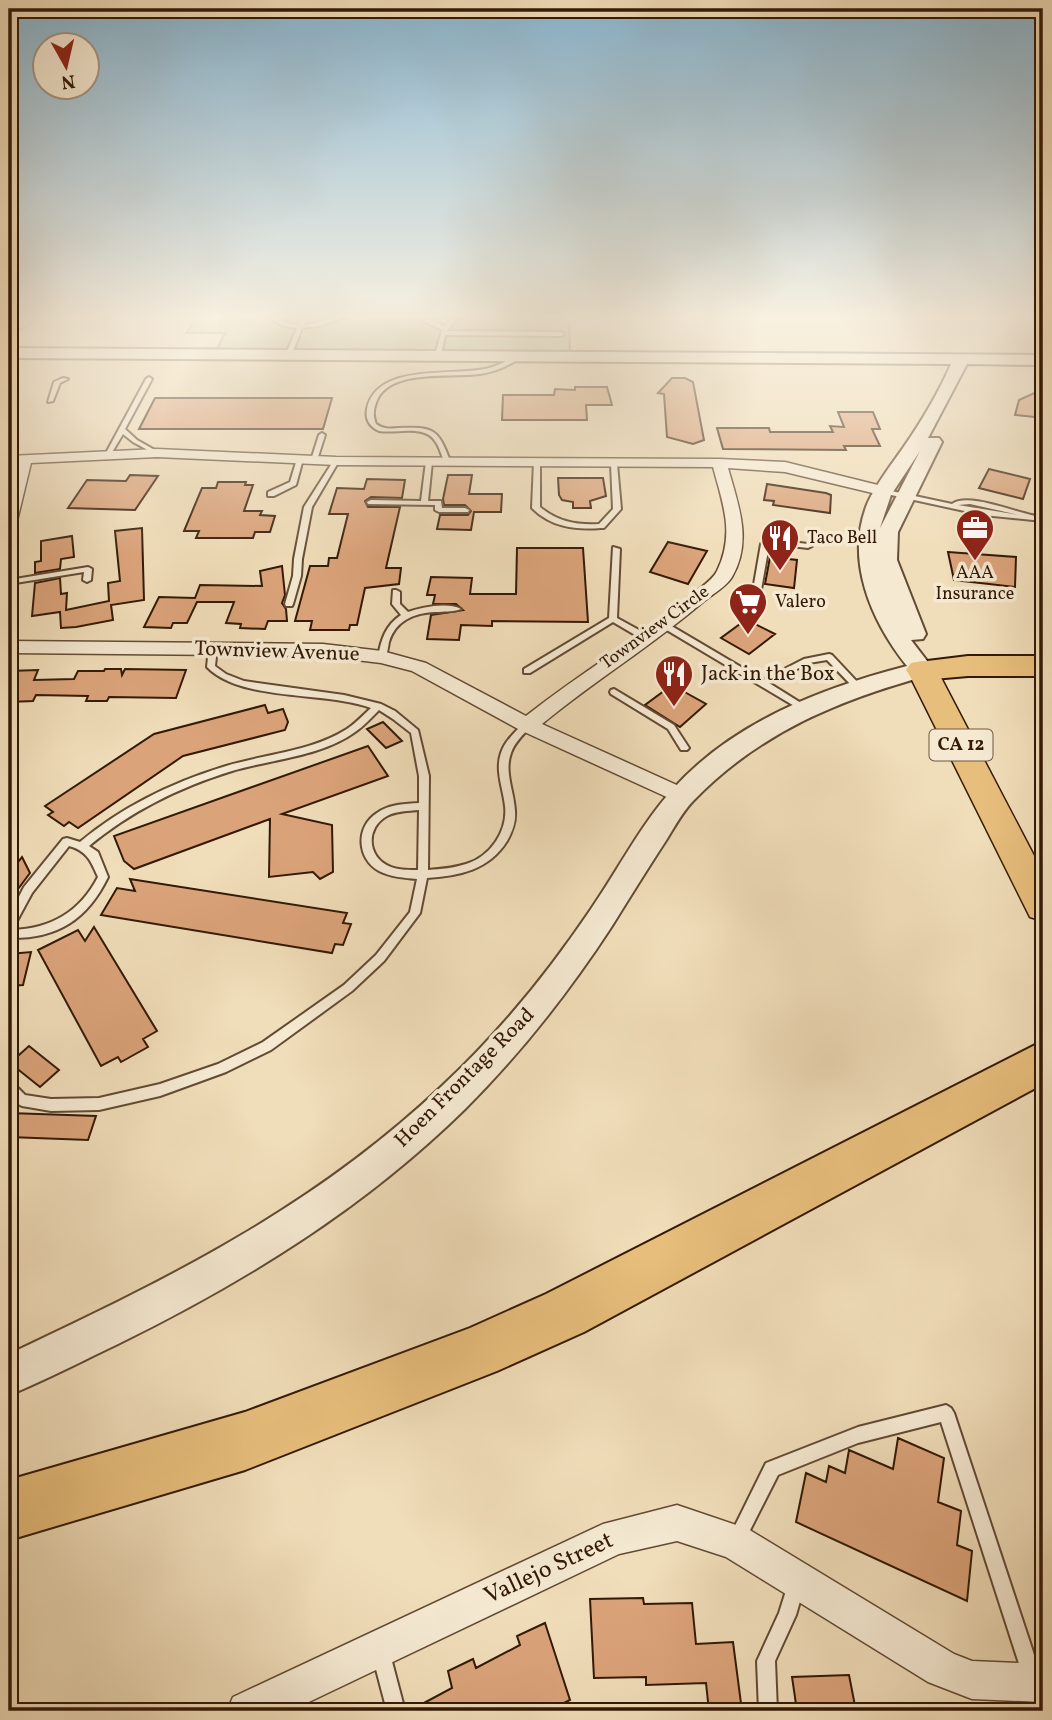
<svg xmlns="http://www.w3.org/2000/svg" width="1052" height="1720" font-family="Vollkorn,serif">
  <rect width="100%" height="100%" fill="#f0ddb9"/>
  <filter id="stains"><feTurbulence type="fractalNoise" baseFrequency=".00286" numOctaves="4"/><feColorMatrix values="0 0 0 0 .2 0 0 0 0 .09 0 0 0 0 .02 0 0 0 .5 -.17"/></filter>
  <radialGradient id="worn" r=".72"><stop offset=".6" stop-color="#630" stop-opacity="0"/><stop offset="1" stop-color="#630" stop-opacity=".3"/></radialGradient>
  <path fill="#b7c291" stroke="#756e4c" stroke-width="2" d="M200,315L569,316L570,353L216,351L225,333H186Z"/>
  <path fill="#dba37a" stroke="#331906" stroke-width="2" d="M672,378H685L693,382L704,440L693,444L667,437L664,394L658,393Z
    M575,387H607L612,405H586L587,420H502L503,395H554L555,389L575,390Z
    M1043,389V418L1015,415L1019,400Z
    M155,398H332L323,429H139Z
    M838,412H873L880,429H872L880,446H844L846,450L723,449L717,428H769L770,432H833L830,426L844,427Z
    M989,469L1030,479L1023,499L979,488Z
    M130,475L158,476L135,510L68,508L87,480L126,481Z
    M448,475H472L469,494H502L501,512H474L471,530L437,529L440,515H468L471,511L465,505H444L443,499Z
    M558,478H603L606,496L590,501L591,508H573V502L562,500L559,495Z
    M367,479L405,480L402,498L371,497L365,501L368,507H400L386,568H401L399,584L365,588L357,625H350L349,630H310L312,621H295L310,566H328L329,558H337L348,514H329L337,488L364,489Z
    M218,482H246L245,485H253L244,511H262L260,515L275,516L270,532H255L253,538H196L199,531H184L202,488H216Z
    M767,484L826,493L831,495L830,513L773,505L774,501L764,500Z
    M142,528L144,600L111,605L113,620L76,627L61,628L60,612L32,616L35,583L60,578L61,594L67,593L66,610L109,601L108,583L120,581L115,531Z
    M72,536L74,557L61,559L60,569L35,573V562L41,561V541Z
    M668,542L707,551L688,584L650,572Z
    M517,548H583L588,622L492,621V626L461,625L459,640L427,639L431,615L463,610L456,604H433L435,595H427L431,577L472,578L470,594H516Z
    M948,552L1016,557L1015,587L954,580Z
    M770,557L797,560L794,588L765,584Z
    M282,566L285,595L282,603L286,609L287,621H268L265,629L240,628L241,624L226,623L234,602H197L187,623H173L171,628L144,627L159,597L195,598L200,585L262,586L260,571Z
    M744,621L751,622L775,634L749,654L721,638Z
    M105,669H121L122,675L125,669L186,670L176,698L109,697L107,701H86L88,696L36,695L33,701L9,702V671L38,670L34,680L74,679L78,671H104Z
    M681,690L706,704L680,727L645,705L664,691L674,695Z
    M265,705L268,713L283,709L288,722L285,730L183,756L78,828L69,822L64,826L48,815L53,812L45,806L154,734Z
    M383,722L402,741L386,748L367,729Z
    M368,746L388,776L282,814L332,825L333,872L320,879L313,872L269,877L270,819L134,869L124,861L114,836Z
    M22,857L30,873L9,901V873Z
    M130,879L347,913L343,923L351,924L343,945L335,944L332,953L101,915L117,888L135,891Z
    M94,927L157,1031L143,1039L148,1047L121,1062L118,1057L101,1066L38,950L78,930L85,941Z
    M31,952L23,985L9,986V954Z
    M29,1046L59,1070L40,1087L10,1063Z
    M9,1113L96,1116L88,1140L9,1137Z
    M898,1438L944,1458L938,1502L961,1511L957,1545L972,1551L967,1601L796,1522L806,1473L826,1482L829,1466L845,1473L849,1450L893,1469Z
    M643,1598L644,1604L692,1603L696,1644L733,1642L742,1711H709L706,1683L646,1685V1677L594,1678L590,1599Z
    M545,1623L570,1700L548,1711H409L452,1688L448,1671L473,1659L476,1668L520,1645L517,1636Z
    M849,1675L856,1711H797L792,1677Z"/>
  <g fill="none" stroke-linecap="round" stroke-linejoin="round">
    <defs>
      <path id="service" d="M264,315C275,315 285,323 298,325L303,315H309L304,325C320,323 335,314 351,315L320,326L302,328L292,354L289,356L286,354L297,328L283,326Z
        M417,315H423V317L444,326L454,317L465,315L453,323L447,331L561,332L564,334L561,336L445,335L441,355L438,357L435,355L442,330L419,319Z
        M509,355H513L515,361C504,368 493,372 480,374C451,378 394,369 378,398C374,407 372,414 376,424C383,429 389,429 398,428C433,427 438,428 450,461L449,462H445C441,456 440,447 435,441C424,424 396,434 379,431C370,427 365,420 367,409C376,365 445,375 478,370C489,369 499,365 509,360Z
        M149,377L152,379L125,429L137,440L160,453L155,454L133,442L123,434L111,454H107L106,453L146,379Z
        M63,378L68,379L60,383L53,401L48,402L54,382Z
        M322,433L325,435L317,460L312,461L311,460L319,435Z
        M300,457L303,459L296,485L274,496H268V492L290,482L297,459Z
        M334,460L339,461L312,507L302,559L301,576L293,604L292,606H286L285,604L293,576L294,559L304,507Z
        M429,460L432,462L428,501H441L442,508H465L469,510L468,512H439L435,510V505L368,504L367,502L371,500L421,501L426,462Z
        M537,460L540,462V507C558,522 576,525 599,524L613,509L611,464L614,462L617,464L621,509L604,528H601C575,530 551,527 532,508L534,462Z
        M882,489L952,504C970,491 1022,516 1043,517V521L983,515L882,493ZM970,504L1019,515L958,505Z
        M774,540L808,544L812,546L808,548L774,544L769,545L761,590L760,592H754L753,590L761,544Z
        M613,547L620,549L617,618L648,635V639H642L613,622L530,673H524V669L609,618Z
        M88,567L92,569L91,580L87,582L83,580L84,572L9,584V580Z
        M393,590H396L400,592V604L408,612C423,607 447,602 461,609C454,612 447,611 439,612C417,612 396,619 389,642C388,648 387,654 385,659H379L378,657C381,639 386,625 401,615L392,604Z
        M1040,606H1043V613L1039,611Z
        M663,621L763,680L804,659L829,654L832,655L862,687L861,689H855L827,660L809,663L769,683L809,708L804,711L801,710L660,626V622Z
        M213,645L217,648L215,666L226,674L244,681L344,695L381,704L395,711L418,730L429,776L428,870C441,869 454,868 466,864C490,857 508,831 505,806C503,788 495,771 501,753C505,741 515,732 524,723H530L532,725L530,727C523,735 514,743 511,753C504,772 514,791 515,811C516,823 512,832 507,841C489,870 459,876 427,878L420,913L384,961L352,991L271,1050L226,1072L160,1096L99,1110L51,1111L22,1106L18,1104L9,1095V1081L13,1083L25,1095L51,1099L99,1098L160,1084L218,1064L263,1042L344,985L376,955L410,912L417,879C404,878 391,877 379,871C357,859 355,827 377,813C389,804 405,804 419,803V776L411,733L393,719L379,710C371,718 364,726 355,732C320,757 272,759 232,771C180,787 131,811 89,846L98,852L108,877C87,920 57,939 9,938V916L24,887L63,839L67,838L80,842C122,807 171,783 223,767C263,754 311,752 347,729C356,723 363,715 371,708C325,691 241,702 207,667L209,648ZM419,810L418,870C409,870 399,870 391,867C367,858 365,828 387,816C396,811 408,811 419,810ZM69,846C87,851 91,861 98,877C80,912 50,929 12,930L32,893Z
        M614,689L674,725L689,748L687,750H681L668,729L611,694L610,692L611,690Z
        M946,1405L951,1408L954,1413L1041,1676L1038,1682L1032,1685L1026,1682L1023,1676L941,1422L858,1443L778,1475L742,1546L736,1548L730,1546L728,1540L766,1463L858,1427Z
        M796,1575L802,1578L805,1584L796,1615L775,1661L777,1711H759L757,1661L779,1613L790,1578Z
        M381,1645L387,1648L390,1654L405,1711H387L372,1654L375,1648Z"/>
      <path id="minor" d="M21,315H33L29,324L9,334V325L20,319Z
        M157,449L336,457L719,459L785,462L890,488L893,491L885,496L785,472L728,468C738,504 753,541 732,577C727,586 713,594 704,601C653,645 594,681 542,724L690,791L693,796L690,801L682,804L520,730L412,671L381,663L323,656L9,653V641L323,644L382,651L426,663L526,716C579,674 638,639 690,596C698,589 712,581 717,571C735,534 723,504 713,467L336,465L157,457L31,463L17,521L9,526V491L16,464H9V456Z
        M677,1505L748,1529L954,1654L972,1661L1043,1664V1702L972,1699L928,1682L726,1557L677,1541L619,1554L290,1711H227L233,1697L603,1524Z"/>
      <path id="tertiary" d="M9,348L1043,355V365L967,364L928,438H939L942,442L898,532L897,560L926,634L923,639L911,640L934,670L930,675C841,699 760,732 694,800C683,811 675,826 667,839C648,868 630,897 612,926C569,992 521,1053 465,1109C363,1209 246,1281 118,1344C82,1361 46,1380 9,1395V1354C168,1279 312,1209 442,1086C499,1033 547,974 591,909C618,870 641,824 673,789C733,722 822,688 907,666C871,621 844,559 868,502C877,483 891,465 903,448C921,422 938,394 951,364L9,358ZM920,451L880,528L891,495Z"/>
      <path id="primary" d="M922,661L932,663L937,670L1043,873V921L1030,917L907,670L912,663Z"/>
      <path id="motorway" d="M968,656H1043V676H968L922,680L911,677L906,670L911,663Z
        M1043,1041V1084L584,1332L497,1371L245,1470L9,1540V1480L245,1412L470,1328L546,1294Z"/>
    </defs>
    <use href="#service" stroke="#624a33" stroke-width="4"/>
    <use href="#minor" stroke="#624a33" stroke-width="3"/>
    <use href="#tertiary" stroke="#624a33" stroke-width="4"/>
    <use href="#primary" stroke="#331906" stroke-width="3"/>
    <use href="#motorway" stroke="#331906" stroke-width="4"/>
    <use href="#service" fill="#f5e9d2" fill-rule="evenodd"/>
    <use href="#minor" fill="#f5e9d2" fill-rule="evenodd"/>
    <use href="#tertiary" fill="#f5e9d2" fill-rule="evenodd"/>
    <use href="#primary" fill="#e8be7c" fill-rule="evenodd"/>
    <use href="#motorway" fill="#e8be7c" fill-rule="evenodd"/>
  </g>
  <linearGradient id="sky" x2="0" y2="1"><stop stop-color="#89b7d3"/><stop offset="0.57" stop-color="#f8f0e0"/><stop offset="1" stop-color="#f8f0e0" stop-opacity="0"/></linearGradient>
  <rect width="1052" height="556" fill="url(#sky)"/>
  <defs>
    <symbol id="office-pin" viewBox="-11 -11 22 30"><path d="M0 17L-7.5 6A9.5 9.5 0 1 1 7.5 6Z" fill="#8f2418" stroke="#f5e9d2"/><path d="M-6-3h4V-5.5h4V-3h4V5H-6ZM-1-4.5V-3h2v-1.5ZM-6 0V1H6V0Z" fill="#fff"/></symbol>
    <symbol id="restaurant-pin" viewBox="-11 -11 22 30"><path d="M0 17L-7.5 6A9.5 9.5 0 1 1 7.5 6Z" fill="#8f2418" stroke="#f5e9d2"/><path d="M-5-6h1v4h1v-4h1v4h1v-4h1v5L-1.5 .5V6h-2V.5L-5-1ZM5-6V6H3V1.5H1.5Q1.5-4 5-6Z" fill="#fff"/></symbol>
    <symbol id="supermarket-pin" viewBox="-11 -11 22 30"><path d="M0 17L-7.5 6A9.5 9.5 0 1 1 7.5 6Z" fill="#8f2418" stroke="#f5e9d2"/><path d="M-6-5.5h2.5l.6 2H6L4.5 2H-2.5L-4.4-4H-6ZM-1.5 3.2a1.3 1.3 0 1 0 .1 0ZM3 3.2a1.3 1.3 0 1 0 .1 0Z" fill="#fff"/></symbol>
  </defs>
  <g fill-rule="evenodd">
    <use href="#office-pin" x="953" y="506" width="44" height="60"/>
    <use href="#restaurant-pin" x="758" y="516" width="44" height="60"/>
    <use href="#supermarket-pin" x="726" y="580" width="44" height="60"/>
    <use href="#restaurant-pin" x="652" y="652" width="44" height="60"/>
  </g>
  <g text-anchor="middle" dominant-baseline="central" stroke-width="7" stroke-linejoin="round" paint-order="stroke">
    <g font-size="18" fill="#331906" stroke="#f5e9d2" text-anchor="start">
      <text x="807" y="538">Taco Bell</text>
      <text x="975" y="573" text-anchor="middle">AAA<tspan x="975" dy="21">Insurance</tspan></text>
      <text x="775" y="602">Valero</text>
    </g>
    <g font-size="18" fill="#331906" stroke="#f5e9d2">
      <text transform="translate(655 628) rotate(-36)">Townview Circle</text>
    </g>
    <rect fill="#f5e9d2" stroke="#6d5743" stroke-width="2" x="929.5" y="729.5" width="63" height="31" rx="5"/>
    <g font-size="19" font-weight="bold" fill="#331906">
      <text x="961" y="745">CA 12</text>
    </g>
    <g font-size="21" fill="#331906" stroke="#f5e9d2">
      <text transform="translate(277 652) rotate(2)">Townview Avenue</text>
      <text transform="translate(465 1078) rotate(-45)">Hoen Frontage Road</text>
    </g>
    <g font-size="21" fill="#331906" stroke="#f5e9d2" text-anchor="start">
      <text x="701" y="674">Jack in the Box</text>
    </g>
    <g font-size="24" fill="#331906" stroke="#f5e9d2">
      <text transform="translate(549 1569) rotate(-25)">Vallejo Street</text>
    </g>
  </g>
  <rect width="1052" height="1720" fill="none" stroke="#f0ddb9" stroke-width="35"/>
  <rect x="10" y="10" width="1031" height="1699" fill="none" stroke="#331906" stroke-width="3.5"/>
  <rect x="18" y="18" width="1017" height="1685" fill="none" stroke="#331906" stroke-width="2"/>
  <g transform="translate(66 66) rotate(172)"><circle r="33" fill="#f5e9d2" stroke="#a79680" stroke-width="2"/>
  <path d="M0-5L12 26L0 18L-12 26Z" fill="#8f2418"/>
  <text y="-10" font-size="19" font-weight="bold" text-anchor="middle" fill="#331906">N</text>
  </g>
  <rect width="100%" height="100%" filter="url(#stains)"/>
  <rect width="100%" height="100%" fill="url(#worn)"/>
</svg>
